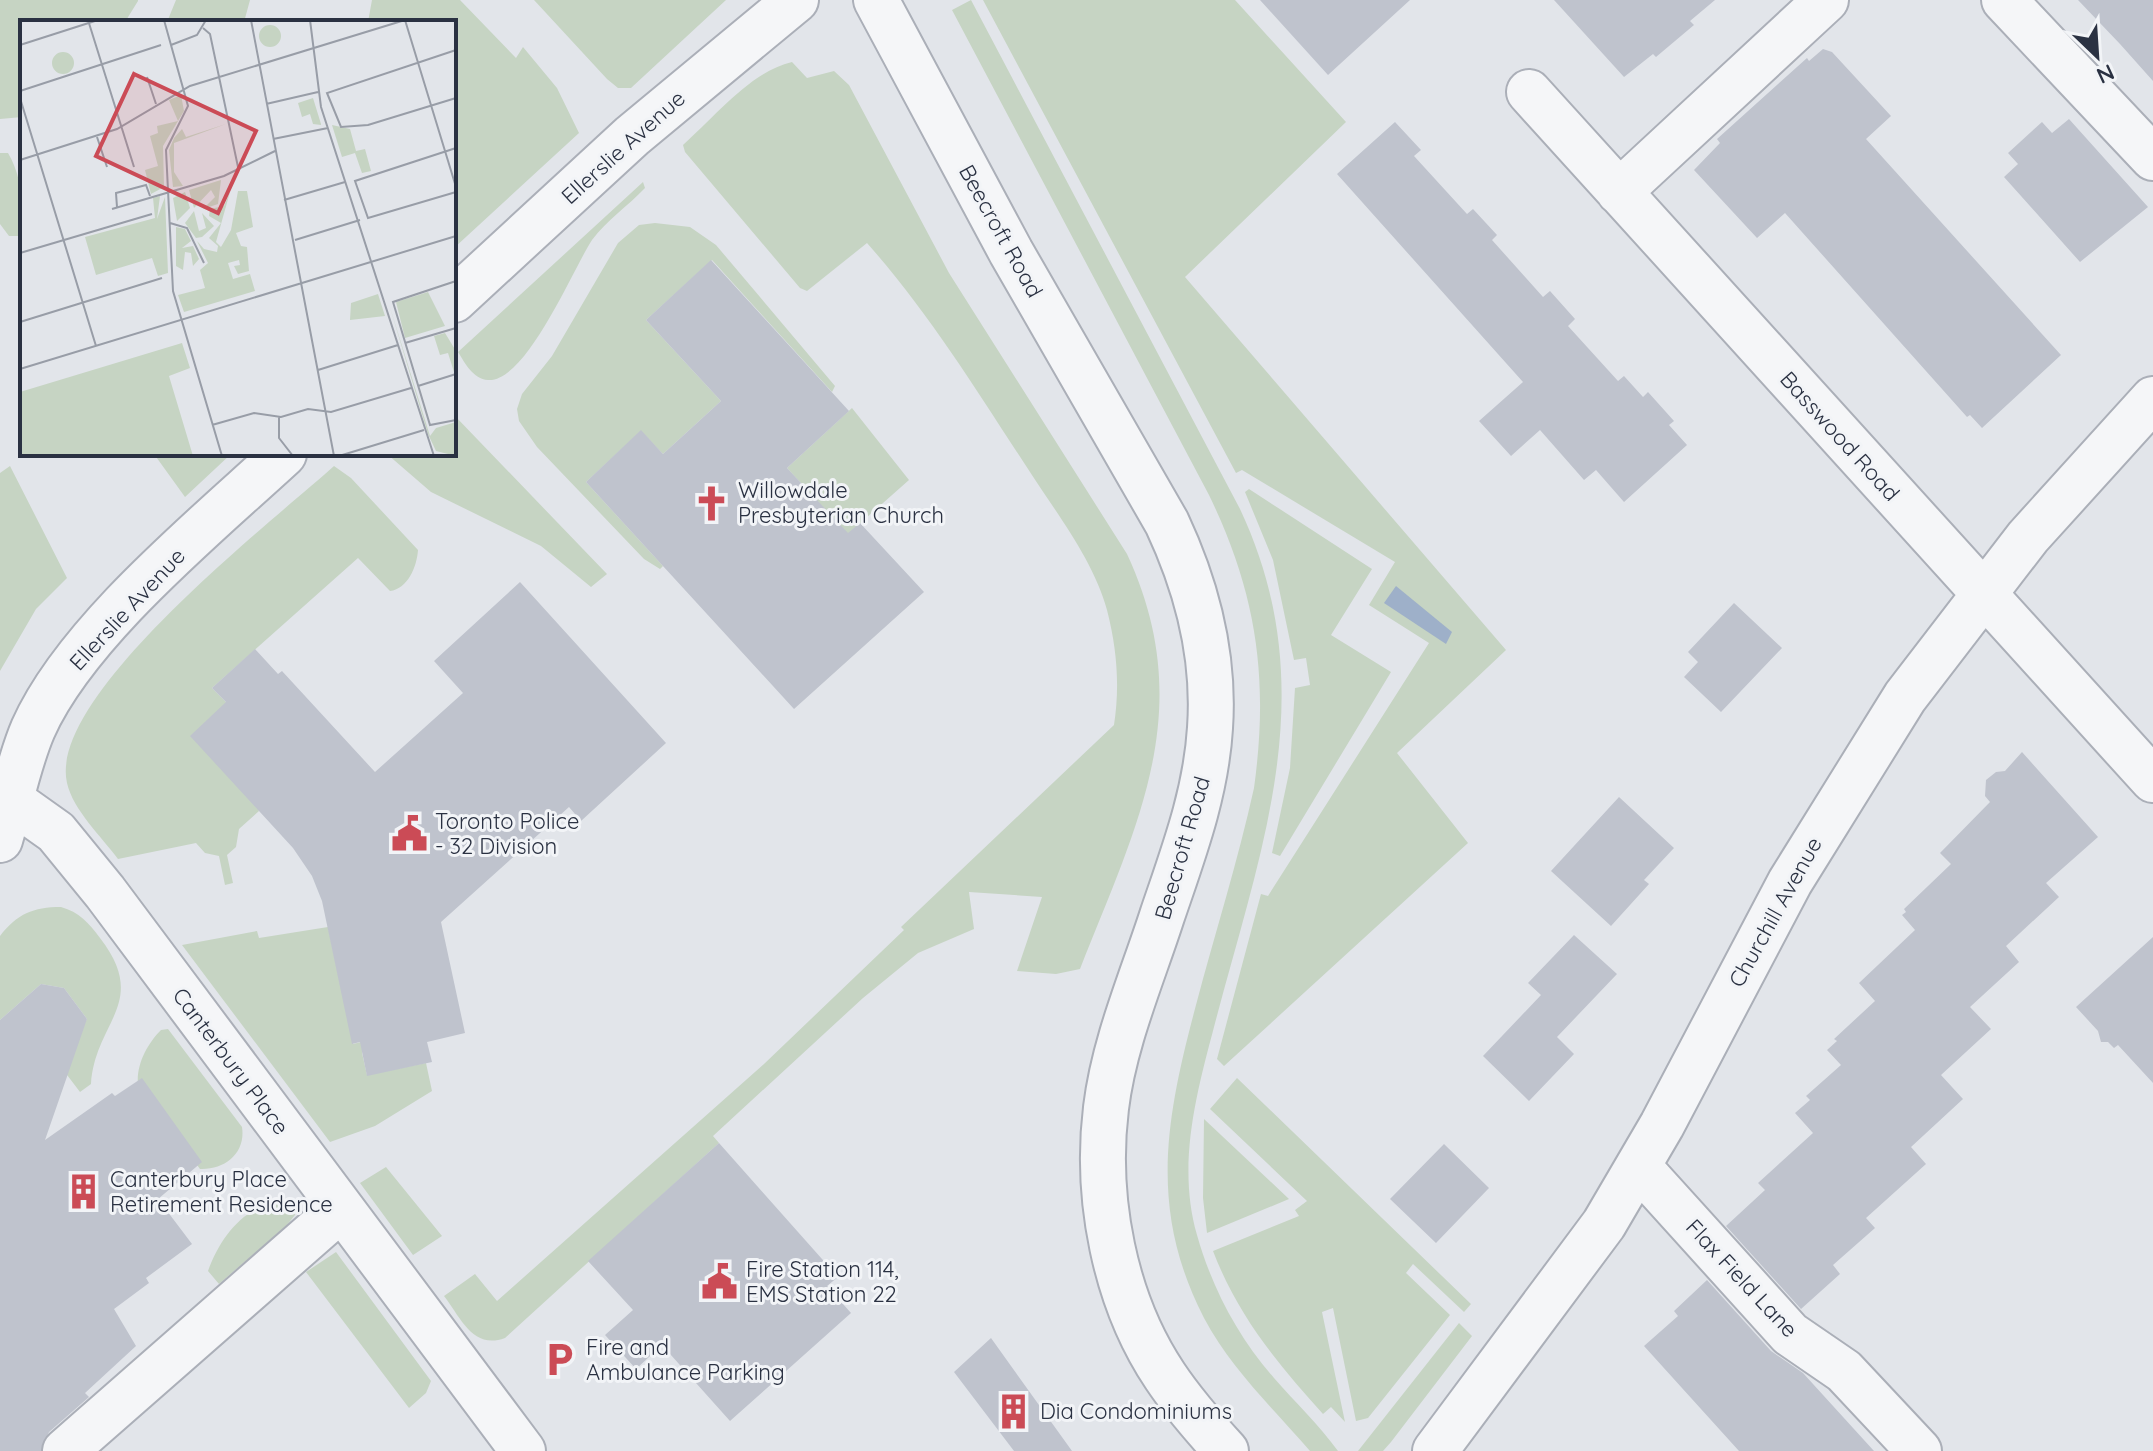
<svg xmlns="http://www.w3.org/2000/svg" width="2153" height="1451" font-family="Quicksand,sans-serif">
  <rect width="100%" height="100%" fill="#e2e5ea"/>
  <path fill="#c6d4c3" d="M0,0H138V1L125,22H22V117L0,119Z
    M176,0H250L244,22H167Z
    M372,0H460L516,58L523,47L557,88L579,133L454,248V22H368Z
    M534,0H726L631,88H618L607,79Z
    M971,0L1240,509C1325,690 1261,847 1214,1027C1196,1095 1177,1166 1197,1235C1212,1288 1238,1337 1274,1378C1295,1402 1319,1425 1338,1451H1310C1273,1408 1231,1369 1204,1318C1148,1209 1166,1118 1196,1005C1215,933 1238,861 1254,788C1269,679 1257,594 1209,495L952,10Z
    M983,0H1235L1346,122L1185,277L1506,650L1397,753L1468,843L1224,1066L1217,1059L1261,894L1268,896L1429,643L1369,605L1395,562L1242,470L1236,473Z
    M792,62L807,78L834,71L849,85L949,273L1127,554C1199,709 1137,824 1080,969L1056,974L1017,971L1042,897L969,892L974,929L918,953L863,998L713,1136L719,1143L505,1338C473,1350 461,1318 444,1296L475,1274L497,1301L764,1064L904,930L901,927L1114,725C1120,686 1117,649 1107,610C1094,561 1057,514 1030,472C978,393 930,314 867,243L807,291L800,288L685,152L683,145C715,117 750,72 792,62Z
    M0,153H8C21,174 27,213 20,236H9L0,224Z
    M643,182L645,188C628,206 607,220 592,240C573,269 526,383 488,380C473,379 465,363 458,352Z
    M655,223L690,227L716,245L835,386L832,392L712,260L646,320L721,401L663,454L641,431L586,482L663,566L660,569L644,559L537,447L519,421L517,409L522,394L552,356L618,243L639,225Z
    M852,408L909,480L848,534L787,468Z
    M454,415L607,574L591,587L541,546L431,492L387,454H454Z
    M154,454H231L185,497Z
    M10,466L67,578L36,609L0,671V473Z
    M334,466L351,478L418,550C417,566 408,589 390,591L358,558L212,688L226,702L259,811L239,829L236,847L227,855L233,883L225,885L219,856L205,853L196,843L118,859C102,837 73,810 67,783C47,696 272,522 334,466Z
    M1249,489L1372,569L1331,635L1391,672L1280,856L1272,853L1290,768L1295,688L1310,685L1306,658L1294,660L1273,560L1245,492Z
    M61,907C79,912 89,923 100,938C150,1003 95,1021 91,1084L80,1092L61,1067L87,1019L64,988L41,984L0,1020V936C17,914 33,907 61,907Z
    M328,927L353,1044L365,1041L362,1053L367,1075L426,1063L432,1091L375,1126L330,1142L182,945L257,931L259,938Z
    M168,1029L242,1127C246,1153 225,1170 200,1169L138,1085C136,1065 147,1044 161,1030Z
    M1237,1078L1471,1304L1464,1312L1413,1264L1406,1273L1450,1315L1368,1418L1356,1421L1333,1308L1322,1312L1345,1422L1331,1407L1323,1414C1277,1363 1238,1316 1213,1251L1299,1216L1295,1210L1307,1201L1210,1109Z
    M1204,1119L1289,1199L1207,1233L1203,1198Z
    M386,1167L442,1236L413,1255L360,1183Z
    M296,1200L295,1215L287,1225L219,1284L208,1271C222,1232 251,1198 296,1200Z
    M336,1252L431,1381L426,1393L409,1408L306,1272Z
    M1459,1323L1472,1336L1391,1442L1383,1451H1358Z"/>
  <path fill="#9eb0c9" d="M1396,586L1452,632L1446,644L1384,603Z"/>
  <path fill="#bfc3cd" d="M1260,0H1410L1328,75Z
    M1554,0H1715L1690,21L1694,25L1656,57L1653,54L1624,77Z
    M2078,0H2153V81L2120,44Z
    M1823,49L1832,52L1891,116L1866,139L2061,355L1982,428L1970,415L1967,417L1785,213L1757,238L1694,170L1720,143L1717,139L1807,58L1809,61Z
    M2069,119L2148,207L2080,262L2004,177L2018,164L2008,153L2042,122L2052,133Z
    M1395,122L1421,150L1414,156L1467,214L1473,209L1497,235L1492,240L1543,297L1550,291L1575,319L1568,326L1618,381L1624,376L1643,397L1648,392L1674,421L1669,425L1687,445L1624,502L1596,470L1584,480L1540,430L1511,456L1479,421L1523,382L1337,174Z
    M711,260L849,411L787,468L848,533L860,523L924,592L794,709L586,482L641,430L663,454L721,401L646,320Z
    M520,582L666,743L581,821L569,807L441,922L465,1033L427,1042L432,1062L367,1076L360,1042L352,1044L322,901L312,876L293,848L190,736L226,702L212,688L255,649L278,674L282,671L375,772L463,693L434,661Z
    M1734,603L1782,648L1721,712L1684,677L1698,662L1688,652Z
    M2022,752L2098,837L2046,883L2059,897L2006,946L2019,962L1970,1007L1991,1029L1941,1075L1963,1099L1911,1147L1926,1164L1866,1218L1875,1228L1833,1265L1840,1274L1801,1309L1726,1226L1765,1190L1758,1183L1813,1133L1795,1113L1810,1100L1806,1096L1841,1065L1827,1050L1837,1041L1834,1039L1875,1001L1859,983L1915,930L1902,915L1906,912L1904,909L1951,864L1940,853L1990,802L1985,796L1986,780L1996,772L2005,771Z
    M1619,797L1674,848L1644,880L1649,884L1611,926L1551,871Z
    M1574,935L1617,974L1557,1037L1574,1054L1529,1101L1483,1056L1541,995L1528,983Z
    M2153,937V1083L2118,1045L2114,1048L2108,1042H2101L2098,1031L2076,1007Z
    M41,984L64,988L87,1019L45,1140L112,1093L115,1096L142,1078L202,1162L158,1199L192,1244L146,1278L149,1283L114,1309L136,1346L85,1393L89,1397L49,1432L41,1451H0V1020Z
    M719,1143L838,1277L827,1286L851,1313L730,1421L662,1345L636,1369L605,1335L633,1310L588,1261Z
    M1444,1144L1489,1188L1436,1243L1390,1199Z
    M1707,1280L1771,1351L1803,1373L1874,1451H1739L1644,1346L1678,1316L1674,1311Z
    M991,1338L1072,1451H1014L954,1372Z"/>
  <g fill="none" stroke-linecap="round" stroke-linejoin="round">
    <defs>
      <path id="minor" d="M876,0L1011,252L1167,523C1197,587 1215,656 1210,728C1206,794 1183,854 1162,916C1142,978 1114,1042 1106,1108C1095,1197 1114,1300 1165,1376C1183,1403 1204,1427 1226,1451
        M2004,0L2153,158
        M1529,92L2153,780
        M1619,192L1826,0
        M454,300L632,136L796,0
        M11,800L56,832L105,892L523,1451
        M0,840C11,803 18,764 33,729C76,632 206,526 284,454
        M1638,1166L1790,1334L1844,1371L1919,1451
        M65,1451L341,1209
        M1435,1451L1604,1224L1662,1125L1790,882L1905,697L2028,537L2153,399"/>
    </defs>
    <use href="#minor" stroke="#abafb8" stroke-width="48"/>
    <use href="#minor" stroke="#f5f6f8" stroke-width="44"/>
  </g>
  <defs>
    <symbol id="church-bare" viewBox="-9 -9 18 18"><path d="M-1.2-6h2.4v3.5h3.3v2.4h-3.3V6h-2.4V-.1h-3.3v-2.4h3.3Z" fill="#cb4b56" stroke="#f2f4f7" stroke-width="2.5" paint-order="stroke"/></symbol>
    <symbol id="civic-bare" viewBox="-9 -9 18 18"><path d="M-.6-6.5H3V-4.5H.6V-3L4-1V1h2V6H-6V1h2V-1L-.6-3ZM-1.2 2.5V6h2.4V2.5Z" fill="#cb4b56" stroke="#f2f4f7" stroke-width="2.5" paint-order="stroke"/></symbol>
    <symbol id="building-bare" viewBox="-9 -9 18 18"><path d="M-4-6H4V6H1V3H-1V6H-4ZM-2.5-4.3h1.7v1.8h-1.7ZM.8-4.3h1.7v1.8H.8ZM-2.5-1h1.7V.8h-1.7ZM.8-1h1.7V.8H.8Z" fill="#cb4b56" stroke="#f2f4f7" stroke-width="2.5" paint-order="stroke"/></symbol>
    <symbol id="parking-bare" viewBox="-9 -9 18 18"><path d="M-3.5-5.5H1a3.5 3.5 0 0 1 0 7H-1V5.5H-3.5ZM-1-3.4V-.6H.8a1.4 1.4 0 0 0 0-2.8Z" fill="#cb4b56" stroke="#f2f4f7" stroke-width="2.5" paint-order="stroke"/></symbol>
  </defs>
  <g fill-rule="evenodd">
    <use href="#church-bare" x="686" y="478" width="51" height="51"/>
    <use href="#civic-bare" x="384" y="808" width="51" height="51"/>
    <use href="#building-bare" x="58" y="1166" width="51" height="51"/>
    <use href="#civic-bare" x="694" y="1256" width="51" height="51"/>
    <use href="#parking-bare" x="534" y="1334" width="51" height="51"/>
    <use href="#building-bare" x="988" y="1386" width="51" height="51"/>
  </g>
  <g text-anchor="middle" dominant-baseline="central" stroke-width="6" stroke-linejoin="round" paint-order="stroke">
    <g font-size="22" fill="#2a3142" stroke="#f2f4f7">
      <text transform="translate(623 147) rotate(-42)">Ellerslie Avenue</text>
      <text transform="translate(1001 231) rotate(61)">Beecroft Road</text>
      <text transform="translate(1840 436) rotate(48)">Basswood Road</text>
      <text transform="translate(127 609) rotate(-47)">Ellerslie Avenue</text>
      <text transform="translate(1182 848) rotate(-74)">Beecroft Road</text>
      <text transform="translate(1775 912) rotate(-61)">Churchill Avenue</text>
      <text transform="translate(231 1061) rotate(53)">Canterbury Place</text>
      <text transform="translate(1742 1278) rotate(47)">Flax Field Lane</text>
    </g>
    <g font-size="22" fill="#2a3142" stroke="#f2f4f7" text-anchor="start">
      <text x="738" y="490">Willowdale<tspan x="738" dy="25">Presbyterian Church</tspan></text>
      <text x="435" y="821">Toronto Police<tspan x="435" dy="25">- 32 Division</tspan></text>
      <text x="110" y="1179">Canterbury Place<tspan x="110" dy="25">Retirement Residence</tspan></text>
      <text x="746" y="1269">Fire Station 114,<tspan x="746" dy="25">EMS Station 22</tspan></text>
      <text x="586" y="1347">Fire and<tspan x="586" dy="25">Ambulance Parking</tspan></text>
      <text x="1040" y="1411">Dia Condominiums</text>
    </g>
  </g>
  <g transform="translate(20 20)">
    <rect width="436" height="436" fill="#e2e5ea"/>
    <path d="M239 16a11 11 0 1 1 22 0a11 11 0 1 1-22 0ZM32 43a11 11 0 1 1 22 0a11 11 0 1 1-22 0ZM161,75L164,91L143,126L144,167L131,174L125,150L138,146L130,116L138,113L137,106L158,101L149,80ZM293,78L301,104V105L293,104L290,94L282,97L278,83ZM206,104L154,123V152L163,166L153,167L149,130L154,118L162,109L166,117ZM312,105L330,109L336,131L345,129L351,151L342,153L335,133L322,137ZM201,160L198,184L183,189L195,177L191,170L174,188L169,170ZM218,171H227L233,207L216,213L221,226L227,227L229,251L218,254L214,246L220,245L219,240L208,243L213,259L230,254L235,271L164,292L158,275L185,268L180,250L188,243L177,221L184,229L197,232L198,226L189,218L201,203L189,196L190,189L204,186L210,172L196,222L201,227L211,210ZM165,172L170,188L157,201L153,178ZM140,176L137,199L145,177L148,253L138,256L132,238L76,255L65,217L135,198L133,178ZM174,191L179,211L186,208L182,193L194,206L182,217L176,218L165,203ZM156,207L165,209L171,221L162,228L173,226L179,239L173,246L171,233L165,232L163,250L156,246ZM408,272L425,306L385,318L376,282ZM358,274L365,296L330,300L331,283ZM369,284L410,416L416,408L436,402V436L416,431L408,414ZM425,313L436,331L434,352L428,333L420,335L414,316ZM162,323L170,348L149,356L173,436H0V372Z" fill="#c6d4c3"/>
    <path fill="none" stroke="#989da7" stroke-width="2" d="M68,0L114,147M144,0L168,86L146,130L153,271L202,436M231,0L314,436M290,0L301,87L414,436M385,0L436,167M183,8L190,14L218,147M0,25L78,0M151,25L177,15L186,0M436,30L307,73L321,107L348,105L436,78M127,57L136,84M0,71L141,25M0,78L76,326M246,84L298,72M77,117L87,147M253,119L308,108M436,128L335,161L348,198L436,172M0,140L97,109L170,66L385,0M264,180L325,162M97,187L96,173L126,165L130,176M92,189L204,156L255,131M150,203L167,208L184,243M275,220L340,200M0,233L132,194M436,261L373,282L410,405L436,400M0,302L142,258M385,323L436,308M0,349L436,216M298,350L378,325M398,366L436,354M259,397V418L273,436M192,405L234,393L261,397L288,389L311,392L391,368M319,436L404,410"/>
    <path fill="#cb4b56" fill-opacity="0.15" stroke="#cb4b56" stroke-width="4" d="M114,54L236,111L198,193L76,136Z"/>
    <rect width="436" height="436" fill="none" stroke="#2a3142" stroke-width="4"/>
  </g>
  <g transform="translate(2097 56) rotate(155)" stroke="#f2f4f7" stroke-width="6" paint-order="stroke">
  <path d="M0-6L14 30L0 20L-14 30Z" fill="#2a3142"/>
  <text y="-12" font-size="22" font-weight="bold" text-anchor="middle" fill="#2a3142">N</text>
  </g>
</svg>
